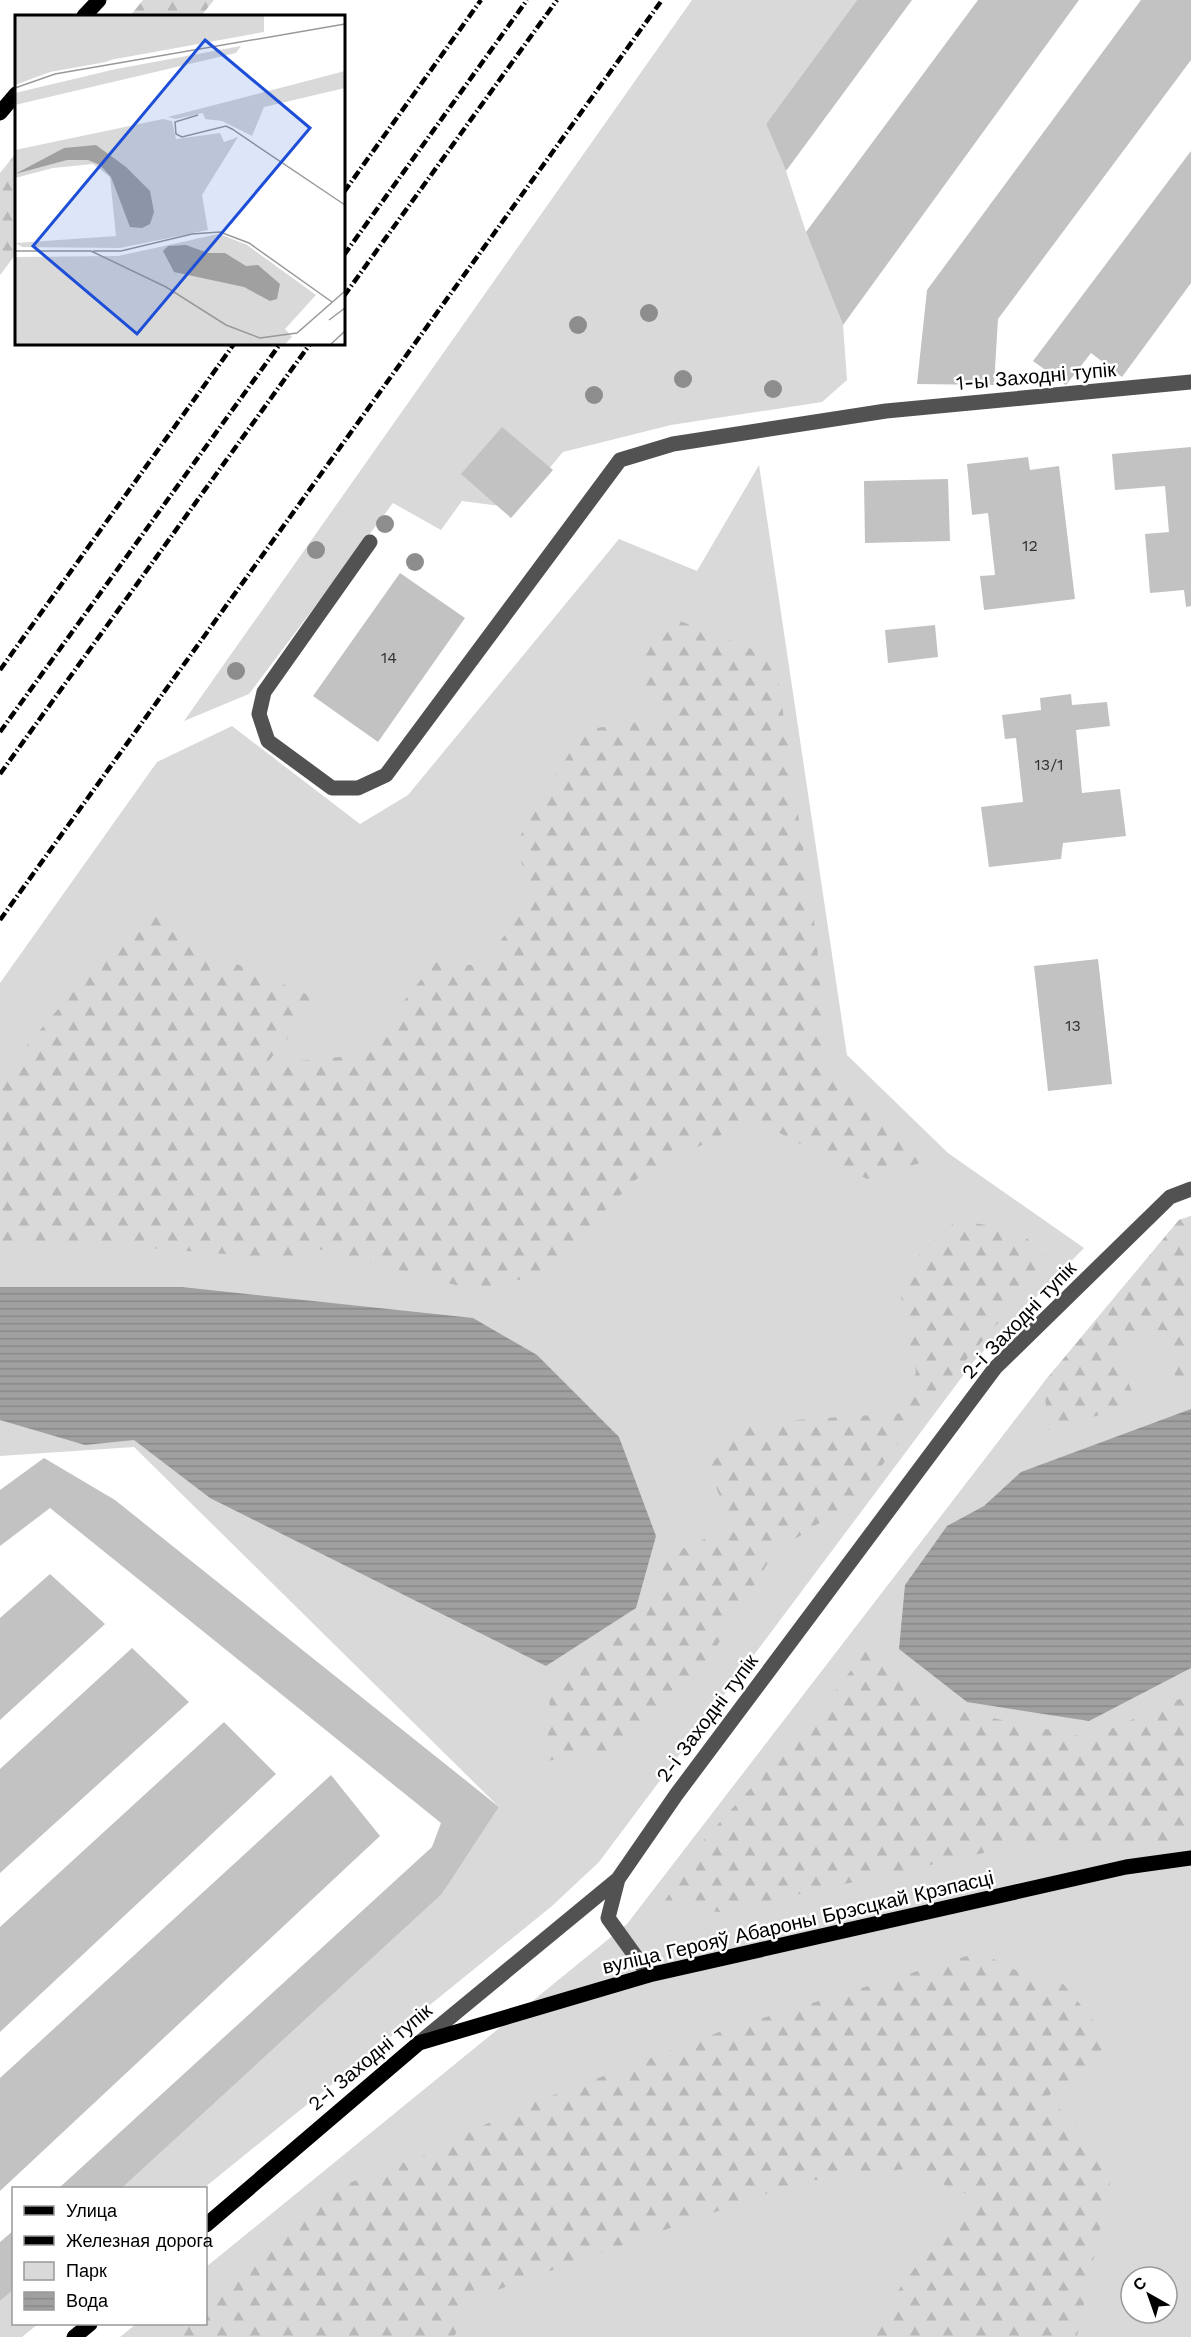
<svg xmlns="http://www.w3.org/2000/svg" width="1191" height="2337" font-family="'Work Sans',sans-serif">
  <defs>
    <pattern id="forest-firs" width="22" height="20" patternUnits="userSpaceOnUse" patternTransform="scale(1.5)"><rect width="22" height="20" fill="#d9d9d9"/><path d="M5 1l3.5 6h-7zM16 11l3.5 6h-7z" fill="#b8b8b8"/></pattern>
    <pattern id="water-rules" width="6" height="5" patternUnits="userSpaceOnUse" patternTransform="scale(1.5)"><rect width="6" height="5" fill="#a0a0a0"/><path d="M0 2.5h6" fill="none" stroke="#888"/></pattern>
  </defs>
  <rect width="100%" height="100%" fill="#fff"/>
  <path fill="#d9d9d9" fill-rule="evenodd" d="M692,0H857L766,124L786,171L806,232L843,325L847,380L822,402L671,425L563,452L516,508L462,501L441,530L393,503L249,694L184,721Z
    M759,465L847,1055L948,1153L1084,1248L974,1361L599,1862L552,1906L204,2188H122L442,1894L499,1807L134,1447L0,1456V983L157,762L232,726L360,824L408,795L619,539L697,571Z
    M1191,1216V2337H120L136,2324H206V2267L627,1924L1044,1382L1179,1220ZM1131,2277H1167V2313H1131Z
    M13,2289L14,2324H38L22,2337H0V2301Z"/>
  <path fill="url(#forest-firs)" d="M143,0H214L201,16H130Z
    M16,153V254L0,275V173Z
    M662,614L775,658L816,935L828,1072L930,1160L867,1179L753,1119L640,1176L540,1274L478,1291L319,1249L286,1259L49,1240L0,1253V1077L89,973L165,909L216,955L320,1000L266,1064L361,1055L435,962L483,966L528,902L518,840L583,730L658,719L637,663Z
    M1191,1216V1386L1178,1390L1165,1330L1133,1331L1119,1359L1137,1404L1048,1430L1044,1382L1179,1220Z
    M957,1220L1020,1231L1050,1263L919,1414L860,1496L774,1553L704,1667L624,1748L547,1761L550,1690L571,1663L646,1616L668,1555L732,1527L708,1467L749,1423L903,1413L916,1372L897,1276Z
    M870,1645L924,1704L1090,1738L1191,1694V1842L1180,1844L1041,1840L719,1912L663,1904L700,1844L819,1713Z
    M980,1952L1015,1970L1059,1979L1114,2045L1047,2097L1114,2163L1077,2336L864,2337L917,2265L979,2199L905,2169L799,2182L472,2299L454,2337H164L181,2324H206V2303L344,2185L429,2153L514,2110L727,2029Z"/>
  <path fill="url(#water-rules)" d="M0,1287H182L473,1318L537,1355L619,1437L656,1536L636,1608L546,1666L210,1498L134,1440L85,1445L0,1420Z
    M1191,1409V1668L1089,1721L967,1702L899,1649L905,1585L947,1526L984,1506L1021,1472Z"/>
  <path fill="#c2c2c2" d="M857,0H912L786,171L766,124Z
    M978,0H1079L843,325L806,232Z
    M1141,0H1191V60L998,319L994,385L917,384L927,290Z
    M1191,151V283L1122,377L1091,353L1066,385L1033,361Z
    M502,427L553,470L511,518L461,474Z
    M1191,447V606L1186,607L1184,590L1150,593L1145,534L1169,532L1165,486L1115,490L1112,454Z
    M1028,457L1030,470L1059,466L1075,599L984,610L980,576L995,575L988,513L972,515L967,464Z
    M948,479L950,541L865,543L864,481Z
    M400,573L465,618L378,742L313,696Z
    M935,625L938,657L888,663L885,630Z
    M1071,694L1072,705L1107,702L1110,726L1076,730L1082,793L1120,789L1126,836L1063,843L1061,859L989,867L981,807L1023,802L1016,738L1005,739L1002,715L1041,710L1040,698Z
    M1098,959L1112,1084L1048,1091L1034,966Z
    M44,1458L115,1500L499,1807L442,1894L122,2188H59L432,1847L441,1823L50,1508L0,1546V1490Z
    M50,1574L105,1624L0,1720V1618Z
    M132,1648L189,1702L0,1873V1769Z
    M224,1722L276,1774L0,2032V1927Z
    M331,1775L380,1836L0,2191V2078Z
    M14,2230V2289L0,2301V2242Z"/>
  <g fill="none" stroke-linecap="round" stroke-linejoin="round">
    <path stroke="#525252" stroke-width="15" d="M370,542L264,692L259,714L268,741L332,788H358L386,775L620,460L673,444L886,411L1191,382
      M618,1879L608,1918L649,1975
      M419,2043L618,1879L676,1795L995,1368L1170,1197L1191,1189"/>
    <path stroke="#000" stroke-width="15" d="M84,16L99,0
      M0,113L16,94
      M206,2225L419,2043L649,1975L1126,1867L1191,1858
      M74,2337L90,2324"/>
    <path stroke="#000" stroke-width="4.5" stroke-dasharray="9 3 1.5 3" stroke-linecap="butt" d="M344,192L481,0
      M344,255L527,0
      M344,296L557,0
      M0,670L234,344
      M0,732L280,344
      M0,774L310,344
      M0,920L662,0"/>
  </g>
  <g fill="#8d8d8d">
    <circle cx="649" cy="313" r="9"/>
    <circle cx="578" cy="325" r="9"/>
    <circle cx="683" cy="379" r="9"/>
    <circle cx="773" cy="389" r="9"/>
    <circle cx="594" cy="395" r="9"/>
    <circle cx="385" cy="524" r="9"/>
    <circle cx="316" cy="550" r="9"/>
    <circle cx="415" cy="562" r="9"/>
    <circle cx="236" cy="671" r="9"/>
  </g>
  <g text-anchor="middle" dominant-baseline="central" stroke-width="5" stroke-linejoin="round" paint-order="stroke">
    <g font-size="16" fill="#303030">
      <text x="1030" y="545">12</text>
      <text x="389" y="657">14</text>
      <text x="1049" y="764">13/1</text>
      <text x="1073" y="1025">13</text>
    </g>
    <g font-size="20" fill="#000" stroke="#fff">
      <text transform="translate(1036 376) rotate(-5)">1-ы Заходні тупік</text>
      <text transform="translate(1019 1320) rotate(-46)">2-і Заходні тупік</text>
      <text transform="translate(707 1718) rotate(-53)">2-і Заходні тупік</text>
      <text transform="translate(798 1922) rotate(-13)">вуліца Герояў Абароны Брэсцкай Крэпасці</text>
      <text transform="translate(370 2057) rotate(-40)">2-і Заходні тупік</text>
    </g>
  </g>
  <g transform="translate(15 15)">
    <rect width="330" height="330" fill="#fff"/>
    <path d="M0,0H203L91,47L35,57L0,70ZM330,56V73L249,92L237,121L207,106L190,104L188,98L161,104L153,102ZM148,104L157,106L161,124L205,118L209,127L223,122L187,180L193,215L105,233L7,232L1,228L101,221L95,162L78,149L38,153L0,163V135ZM204,219L232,230L301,280L270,314L277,322L269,330H0V242L103,241Z" fill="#d9d9d9"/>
    <path d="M249,0V17L12,60L0,59L1,34L25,33L107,1ZM226,31L221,38L0,90V78L101,54ZM138,117L145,137L136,139L144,144L170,143L174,137L188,132L195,137L203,128L210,140L184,180L186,196L179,193L174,179L137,174L103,138L85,129V125L98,128L106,121ZM22,137L35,152L0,162V143ZM184,203L189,214L116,225L108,220L118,213H142L144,206H151L165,216L175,204ZM204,219L232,230L258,251L254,255L243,248L231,249L206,230L207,226L201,228L205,236L191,234L192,226L187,233L177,228L180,224ZM145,234L146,243L158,258L246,282L254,288L267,287L284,269L297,281L267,314H254L244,310L242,298L218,301L181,287L108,242ZM11,243H59L104,257L132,269L137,287H128L129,298L113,310L79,301L84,296L114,290L99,276L62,262L19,282L16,291L0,304V245Z" fill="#d9d9d9"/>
    <path d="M81,130L111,152L135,176L139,197L135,209L127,213L115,212L96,162L85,150L73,145H52L0,159L49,133ZM171,230L193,238H210L231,251L243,250L265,269L262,284L255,286L229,272L159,257L148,236L153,231Z" fill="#a0a0a0"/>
    <path fill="none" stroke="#999" stroke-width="1.5" d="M0,73L40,59L330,9M183,100L160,107L161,119L167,122L211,111L217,114L330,190M0,236H76L151,272L211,310L245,323L282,318L330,276M78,236H106L177,219L205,217L234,228L317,287M314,305L330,293M315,330L330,316"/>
    <path fill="#1d4ed8" fill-opacity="0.15" stroke="#1d4ed8" stroke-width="3" d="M190,25L295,113L122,319L18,231Z"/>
    <rect width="330" height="330" fill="none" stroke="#000" stroke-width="3"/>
  </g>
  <rect x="12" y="2187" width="195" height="138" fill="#ffffff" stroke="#999999" stroke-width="1.5"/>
  <rect x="24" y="2206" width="30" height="9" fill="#000000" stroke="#999999" stroke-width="1.5"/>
  <text x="66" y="2217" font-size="18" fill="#000000">Улица</text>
  <rect x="24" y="2236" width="30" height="9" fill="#000000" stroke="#999999" stroke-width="1.5"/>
  <text x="66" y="2247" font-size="18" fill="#000000">Железная дорога</text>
  <rect x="24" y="2262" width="30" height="18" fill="#d9d9d9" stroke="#999999" stroke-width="1.5"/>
  <text x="66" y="2277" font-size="18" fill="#000000">Парк</text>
  <rect x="24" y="2292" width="30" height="18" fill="url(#water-rules)" stroke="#999999" stroke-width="1.5"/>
  <text x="66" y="2307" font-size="18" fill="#000000">Вода</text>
  <g transform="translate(1149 2295) rotate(320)"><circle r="28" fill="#ffffff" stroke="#999999" stroke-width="1.5"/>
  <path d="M0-4.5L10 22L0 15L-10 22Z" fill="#000000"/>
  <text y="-9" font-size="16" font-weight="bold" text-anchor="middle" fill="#000000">С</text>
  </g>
</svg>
